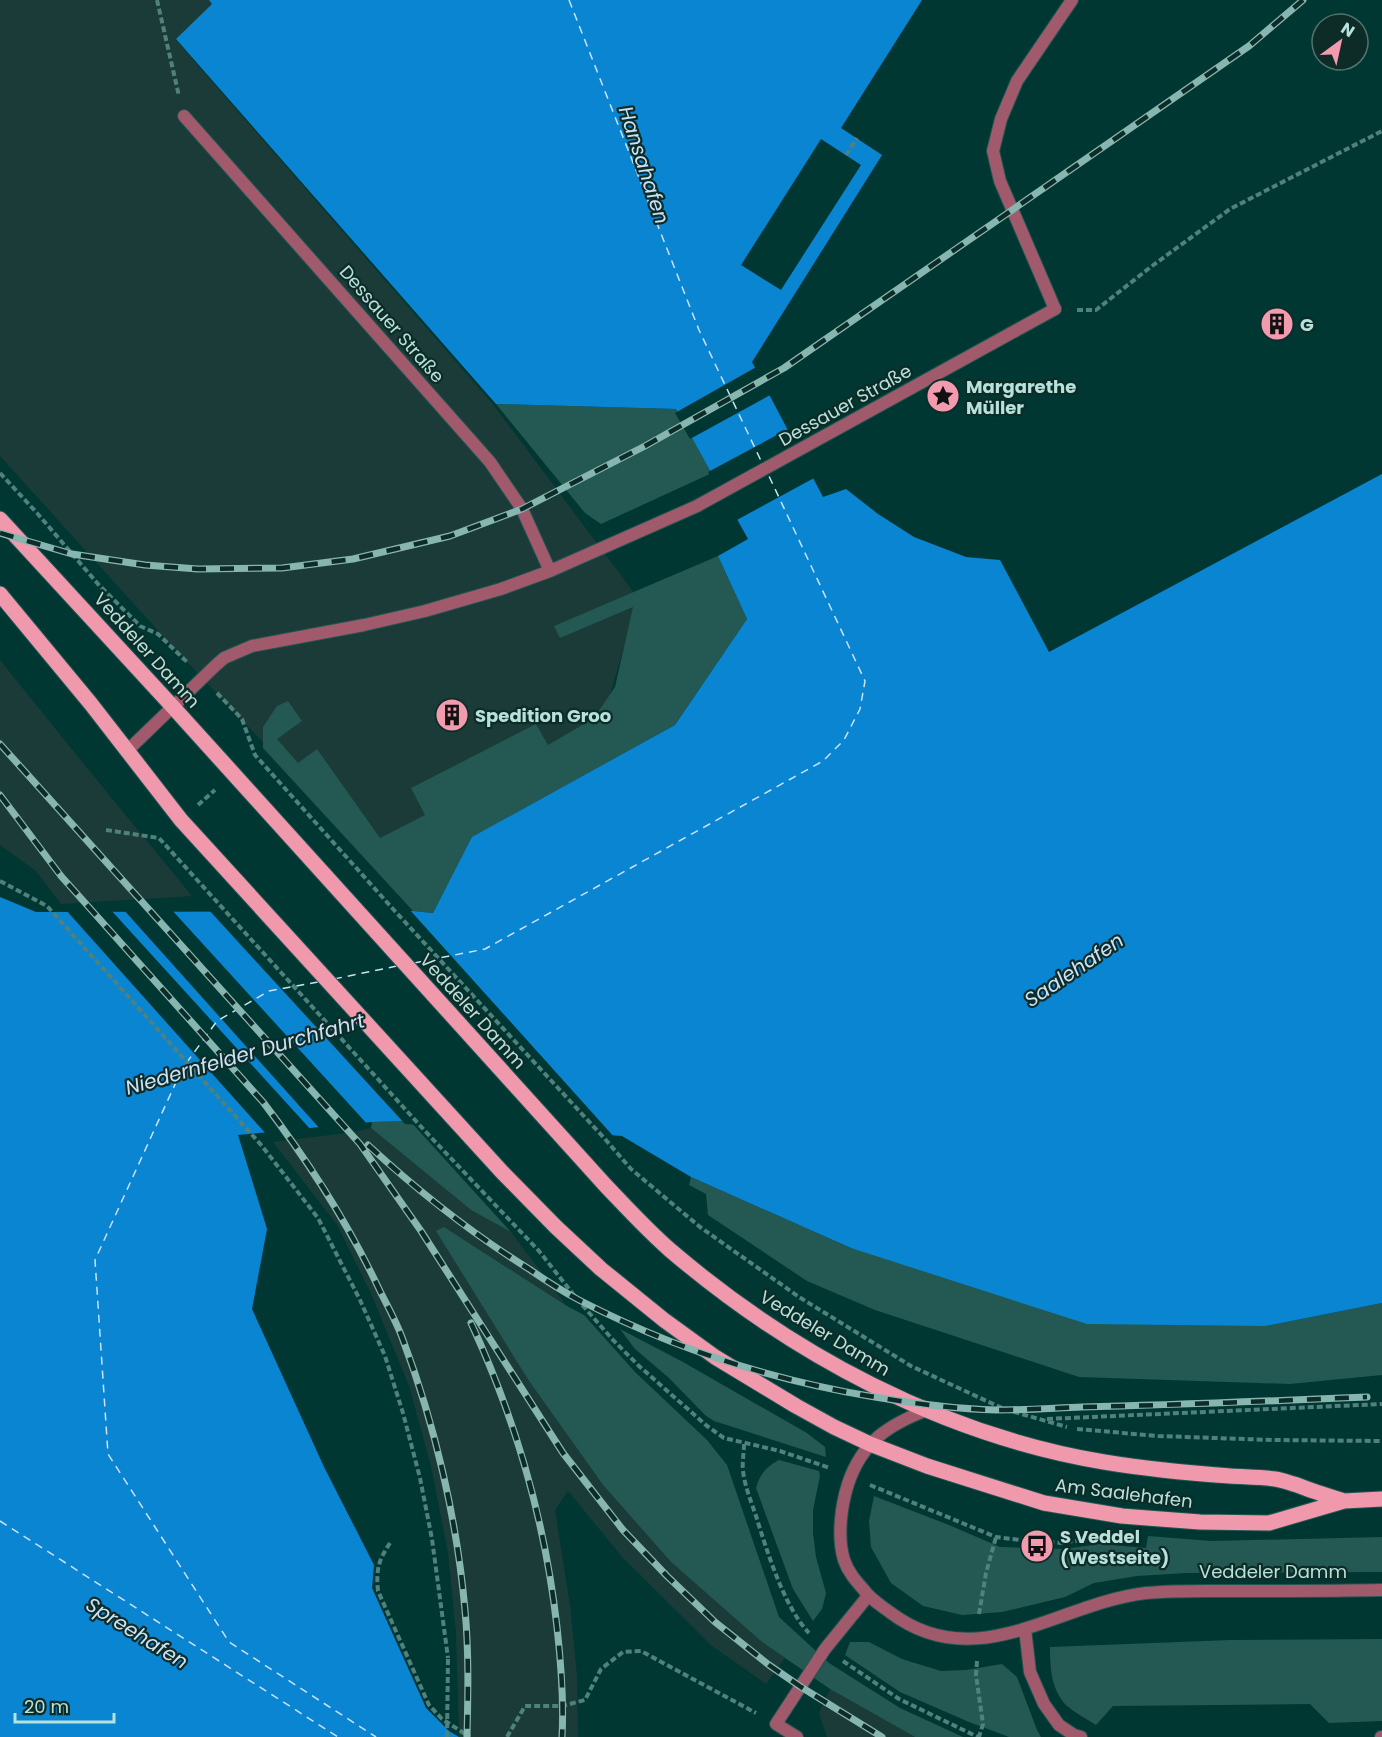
<svg xmlns="http://www.w3.org/2000/svg" width="1382" height="1737" font-family="Poppins,sans-serif">
  <rect width="100%" height="100%" fill="#003732"/>
  <path fill="#1a3b37" d="M0,0H209L212,4L176,40L492,403L638,598L603,719L376,862L171,645L0,456Z
    M0,660L83,763L192,896L61,904L36,871L0,845Z
    M371,1128L471,1210L511,1232L567,1306L444,1227L529,1381L603,1485L671,1562L762,1642L785,1658L766,1684L712,1646L623,1558L568,1491L555,1510L570,1605L577,1676L578,1737H459L456,1633L448,1553L431,1466L409,1386L372,1296L337,1225L273,1142L354,1132Z
    M830,1689L915,1737H827L819,1713Z"/>
  <path fill="#245852" d="M496,404L676,409L712,473L601,524L585,513Z
    M718,556L747,619L675,725L473,837L433,913L413,911L263,748V727L277,706L288,701L302,721L277,739L298,763L317,749L380,838L425,815L411,788L536,724L548,745L594,718L615,687L633,607L560,638L554,626Z
    M410,1121L511,1232L471,1210L371,1128L372,1122Z
    M691,1177L851,1248L1266,1326L1382,1303V1375L1290,1384L1079,1377L875,1310L807,1281L708,1215L706,1194L689,1185Z
    M444,1227L567,1306L584,1315L635,1372L707,1440L727,1465L779,1617L829,1663L900,1708L963,1737H915L830,1689L762,1642L671,1562L603,1485L529,1381L436,1231Z
    M620,1329L683,1362L807,1433L825,1447L826,1457L714,1421L705,1415L669,1378L635,1349Z
    M779,1460L819,1471L820,1476L813,1510V1533L816,1557L826,1593L822,1609L813,1621L793,1589L756,1488C760,1474 766,1467 779,1460Z
    M874,1496L949,1525L1000,1547L1064,1549L1100,1544L1146,1548L1148,1536L1212,1541L1382,1537V1572L1186,1573L1137,1576L1094,1583L1065,1597L1002,1612L962,1615L923,1606L891,1583L871,1547L869,1521Z
    M1382,1639V1721L1329,1723L1310,1704L1113,1706L1096,1725C1087,1719 1075,1713 1067,1706C1051,1690 1050,1668 1050,1647L1230,1640Z
    M850,1642H869L902,1659L941,1671L966,1670L1002,1664L1017,1677L1037,1730L1041,1737H1009L969,1722L900,1692L845,1655Z"/>
  <path fill="#0985d1" d="M209,0H922L841,128L882,155L752,362L823,497L846,489L878,514L914,537L966,557L1000,560L1049,652L1382,474V1303L1266,1326L1087,1324L851,1248L691,1177L622,1136L410,1121L372,1122L238,1135L267,1229L252,1309L324,1467L374,1565L372,1588L426,1708L449,1731L459,1737H0V897L36,912L413,911L433,913L472,837L675,725L747,619L718,556L748,539L676,409L496,404L176,39L212,4Z"/>
  <path fill="#003732" d="M821,139L861,165L781,290L741,265Z
    M758,366L772,394L690,439L675,413Z
    M790,428L816,477L735,521L708,472Z
    M374,908L409,909L615,1138L405,1124L208,909Z
    M65,909H110L312,1131L267,1135Z
    M123,909H171L369,1126L321,1130Z"/>
  <g fill="none" stroke-linecap="round" stroke-linejoin="round">
    <path stroke="#cce2f6" stroke-width="1.5" stroke-dasharray="8 6" stroke-linecap="butt" d="M569,0L699,330L763,465
      M414,963L485,949L823,761L844,740L860,709L865,681L768,474
      M334,979L397,966
      M318,982L269,991L217,1021L182,1069L95,1260L108,1454L229,1642L376,1737
      M0,1521L338,1737"/>
    <defs>
      <path id="lane" d="M1055,309L1000,181L993,151L1001,119L1017,81L1072,0
        M797,1737L776,1724L825,1649L868,1596"/>
      <path id="street" d="M184,116L490,462L522,509L550,571
        M127,751L215,666L224,658L252,646L364,625L425,611L501,589L550,571L697,506L1055,309
        M927,1410C888,1425 862,1442 848,1484C841,1506 837,1537 844,1560C848,1572 856,1581 864,1590C871,1600 882,1606 891,1613C977,1677 1058,1603 1146,1593C1176,1590 1207,1591 1237,1591C1285,1591 1334,1591 1382,1590
        M1025,1629L1030,1672L1044,1704L1059,1725L1074,1735L1081,1737
        M1381,1737H1382"/>
      <path id="primary" d="M0,519L173,707L606,1186C627,1208 647,1230 670,1250C793,1355 943,1435 1104,1462C1146,1469 1188,1473 1230,1476C1245,1477 1260,1477 1275,1479C1282,1480 1290,1483 1297,1485C1312,1491 1328,1496 1344,1501
        M0,594L91,704L181,820L502,1172L556,1227L601,1269L664,1320L715,1357L796,1406L834,1427L870,1444L927,1466L1044,1503L1122,1516L1147,1518L1200,1522L1269,1523L1344,1501L1382,1499"/>
    </defs>
    <use href="#lane" stroke="#215650" stroke-width="14"/>
    <use href="#street" stroke="#215650" stroke-width="14"/>
    <use href="#primary" stroke="#215650" stroke-width="17"/>
    <path stroke="#50817c" stroke-width="4" stroke-dasharray="6 3" stroke-linecap="butt" d="M157,0L179,96
      M846,155L857,138
      M1077,310H1096L1152,266L1230,209L1382,131
      M0,473L37,513L98,584L140,626L158,634L187,662
      M217,693L242,719L255,755L393,909L605,1139L631,1169L700,1227L799,1297L911,1366L1004,1409L1067,1427
      M198,805L215,790
      M106,830L159,838L425,1131L539,1251L577,1299L613,1340L639,1366L707,1426L724,1438L780,1451L830,1468
      M0,881L47,906L262,1146L318,1218L360,1300L385,1356L403,1413L420,1478L432,1539L448,1658
      M1047,1419L1382,1404
      M1077,1429L1158,1436L1272,1440L1382,1441
      M744,1444C744,1453 742,1462 743,1471C745,1487 751,1501 756,1516C767,1551 784,1607 809,1633
      M870,1485L996,1537L1029,1541L1062,1543L1094,1538
      M390,1543C378,1561 376,1570 378,1591L429,1705L442,1719L470,1737
      M979,1614L986,1573L996,1537
      M843,1661L899,1699L978,1737
      M977,1661L976,1675L983,1724L979,1737
      M507,1737L525,1706H562L585,1700L601,1669L623,1652L641,1651L756,1713"/>
    <use href="#lane" stroke="#a15a6b" stroke-width="12"/>
    <use href="#street" stroke="#a15a6b" stroke-width="12"/>
    <use href="#primary" stroke="#f099ad" stroke-width="15"/>
    <defs>
      <path id="rail" d="M0,533L72,554L145,565L198,569L282,568L353,559L450,536L522,509L645,446L784,368L1249,46L1303,0
        M0,744L360,1144L421,1231L563,1453L623,1530L667,1576L715,1622L769,1665L801,1687L882,1737
        M0,795L61,876L263,1102C309,1162 348,1223 380,1291C388,1307 397,1323 403,1340C435,1425 457,1520 465,1610C469,1652 468,1695 467,1737
        M368,1145C418,1191 471,1233 529,1269C545,1280 562,1291 579,1300C670,1347 768,1379 869,1396C910,1403 954,1409 996,1410C1025,1410 1054,1408 1082,1407C1177,1405 1272,1401 1367,1397
        M471,1323C516,1420 545,1521 557,1627C561,1663 564,1700 562,1737"/>
    </defs>
    <use href="#rail" stroke="#87b5af" stroke-width="7"/>
    <use href="#rail" stroke="#0d2b27" stroke-width="4.5" stroke-dasharray="14" stroke-linecap="butt"/>
    <path stroke="#50817c" stroke-width="4" stroke-dasharray="6 3" stroke-linecap="butt" d="M447,1737L448,1658"/>
  </g>
  <defs>
    <symbol id="building-disc" viewBox="-11 -11 22 22"><circle r="9.5" fill="#f29aae" stroke="#0d2b27"/><path d="M-4-6H4V6H1V3H-1V6H-4ZM-2.5-4.3h1.7v1.8h-1.7ZM.8-4.3h1.7v1.8H.8ZM-2.5-1h1.7V.8h-1.7ZM.8-1h1.7V.8H.8Z" fill="#111"/></symbol>
    <symbol id="sight-disc" viewBox="-11 -11 22 22"><circle r="9.5" fill="#f29aae" stroke="#0d2b27"/><path d="M0-6L1.8-2.2L6-1.7L2.9 1.2L3.7 5.4L0 3.3L-3.7 5.4L-2.9 1.2L-6-1.7L-1.8-2.2Z" fill="#111"/></symbol>
    <symbol id="bus-disc" viewBox="-11 -11 22 22"><circle r="9.5" fill="#f29aae" stroke="#0d2b27"/><path d="M-5-6H5V4H4V6H2V4H-2V6H-4V4H-5ZM-3.5-4V0h7V-4ZM-3.5 1.2v1.5H-2V1.2ZM2 1.2v1.5H3.5V1.2Z" fill="#111"/></symbol>
  </defs>
  <g fill-rule="evenodd">
    <use href="#building-disc" x="1258" y="305" width="38" height="38"/>
    <use href="#sight-disc" x="924" y="377" width="38" height="38"/>
    <use href="#building-disc" x="433" y="696" width="38" height="38"/>
    <use href="#bus-disc" x="1018" y="1527" width="38" height="38"/>
  </g>
  <g text-anchor="middle" dominant-baseline="central" stroke-width="4.5" stroke-linejoin="round" paint-order="stroke">
    <g font-size="18" fill="#b7e1db" stroke="#0d2b27">
      <text transform="translate(392 324) rotate(49)">Dessauer Straße</text>
      <text transform="translate(845 405) rotate(-29)">Dessauer Straße</text>
      <text transform="translate(147 650) rotate(48)">Veddeler Damm</text>
      <text transform="translate(473 1011) rotate(48)">Veddeler Damm</text>
      <text transform="translate(825 1333) rotate(31)">Veddeler Damm</text>
      <text transform="translate(1124 1493) rotate(7)">Am Saalehafen</text>
      <text x="1273" y="1571">Veddeler Damm</text>
    </g>
    <g font-size="18" font-weight="bold" fill="#b7e1db" stroke="#0d2b27" text-anchor="start">
      <text x="1300" y="324">G</text>
      <text x="966" y="386">Margarethe<tspan x="966" dy="21">Müller</tspan></text>
      <text x="475" y="715">Spedition Groo</text>
      <text x="1060" y="1536">S Veddel<tspan x="1060" dy="21">(Westseite)</tspan></text>
    </g>
    <g font-size="20" font-style="italic" fill="#cce2f6" stroke="#0d2b27">
      <text transform="translate(644 165) rotate(72)">Hansahafen</text>
      <text transform="translate(1074 970) rotate(-34)">Saalehafen</text>
      <text transform="translate(245 1054) rotate(-16)">Niedernfelder Durchfahrt</text>
      <text transform="translate(137 1633) rotate(32)">Spreehafen</text>
    </g>
  </g>
  <g transform="translate(1340 42) rotate(33)"><circle r="28" fill="#0d2b27" stroke="#51746f" stroke-width="1.5"/>
  <path d="M0-4.5L10 22L0 15L-10 22Z" fill="#f29aae"/>
  <text y="-9" font-size="16" font-weight="bold" text-anchor="middle" fill="#b7e1db">N</text>
  </g>
  <path d="M15 1713v9h99v-9" fill="none" stroke="#b7e1db" stroke-width="3"/>
  <text x="24" y="1713" font-size="18" fill="#b7e1db" stroke="#0d2b27" stroke-width="4.5" paint-order="stroke">20 m</text>
</svg>
